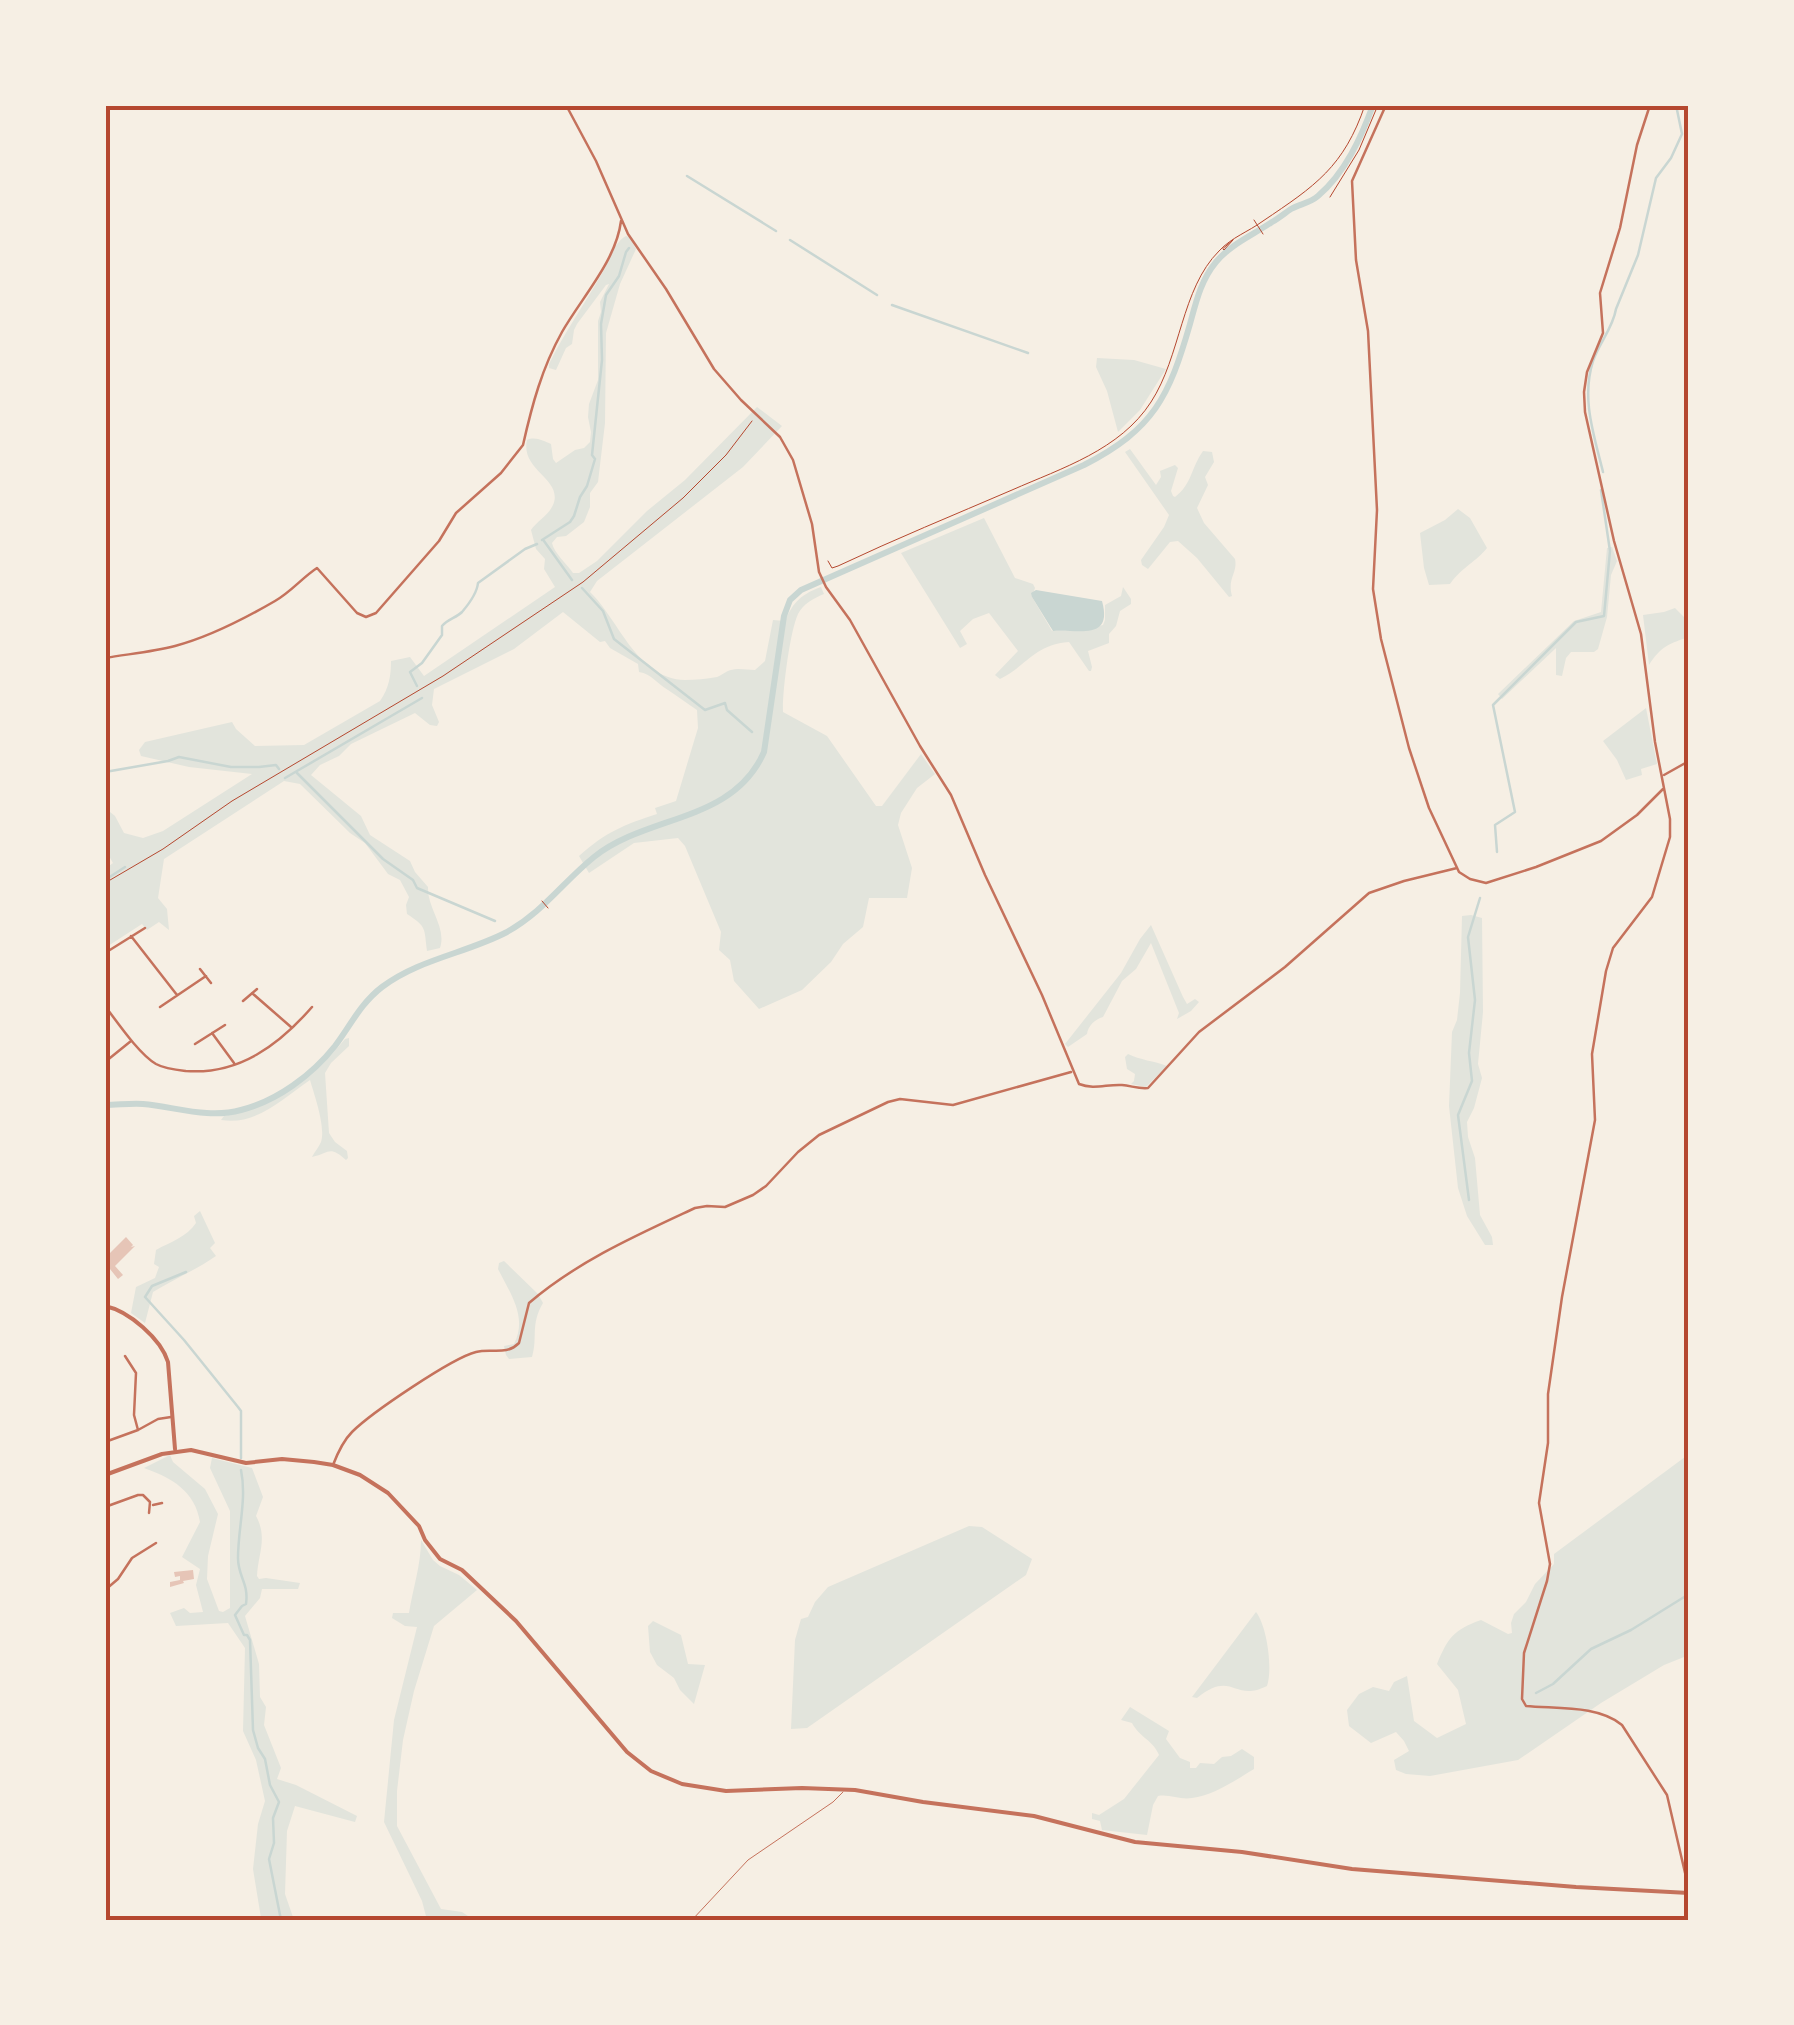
<svg xmlns="http://www.w3.org/2000/svg" width="1794" height="2025" font-family="'Noto Sans',sans-serif">
  <rect width="100%" height="100%" fill="#f6efe4"/>
  <path fill="#e2e4dc" d="M626,236L629,237L636,249L620,284L606,333L605,423L598,482L590,493V507L584,522L566,536L557,537L552,543C554,553 567,564 573,573H579L597,561L647,511L685,480L757,407L782,426L743,467L597,581L590,592C619,620 637,679 685,680C695,680 707,679 717,677C722,675 726,671 731,670C738,668 747,670 755,670L765,661L773,620L785,621C793,602 802,594 821,587L824,594C814,598 803,604 798,614C790,631 782,693 783,712L827,736L876,806H882L921,754L935,774L917,788L901,813L898,825L912,868L907,898H869L863,927L843,944L831,962L802,990L759,1009L734,981L730,960L719,950L721,932L685,846L678,838L634,843L589,873L579,856C606,832 623,825 657,814L655,808L676,801L698,728L697,710C687,703 678,697 668,690C656,683 652,674 639,672L638,664L610,648L605,641L600,642L563,612L514,649L434,689L432,705L439,722L437,726L430,725L415,713L351,744L339,756L320,765L311,775L361,816L370,835L410,861L415,872L428,887C427,909 447,927 440,948L427,951C424,928 427,927 407,914L406,905L409,897L400,880L388,874L365,843L350,833L300,784L284,781L164,859L158,898L167,909L169,930L159,922L147,930L142,924L105,948V869L113,863L105,849V808L115,816L124,833L143,838L163,831L252,774L189,767L141,756L139,750L145,742L232,722L236,729L255,746L304,745L380,701C389,688 391,676 391,661L410,657L424,676L555,587L544,569L545,559L536,549L531,530C537,521 548,516 553,505C564,479 520,471 527,440C535,436 544,441 551,444L553,459L556,463L575,450L584,448L590,442L591,432L588,417L589,404L598,380V321L601,312L600,302L609,284L606,285L577,324L574,330L572,344L566,348L556,370L549,368V364C564,333 584,305 601,275C610,262 612,244 626,236Z
    M1097,358L1134,360L1166,369L1140,410L1118,432L1107,391L1096,367Z
    M1130,449L1156,485L1161,477L1160,471L1175,465L1178,468L1171,491L1173,496L1175,497C1192,484 1191,468 1203,451L1212,452L1214,462L1205,477L1208,485L1197,508L1204,523L1235,559C1238,573 1227,578 1232,596L1229,597L1197,558L1178,541L1170,542L1148,569L1142,565L1141,560L1164,527L1169,515L1125,452Z
    M1458,509L1470,518L1487,548C1476,562 1463,566 1450,584L1429,585L1424,568L1420,533L1445,520Z
    M984,518L1015,578L1033,584L1035,588L1032,597L1052,631H1074L1103,625L1105,620V605L1121,596L1123,587L1131,599V604L1120,611L1116,626L1109,634V643L1088,651L1092,667L1091,671H1089L1069,642C1033,645 1027,666 1000,679L995,675L1018,651L989,613L973,619L960,631L967,644L960,648L901,553Z
    M1612,547L1617,561L1611,575L1607,617L1598,649L1594,652H1571L1566,658L1562,676L1556,675V648L1502,699L1498,694L1574,621L1601,612L1607,548Z
    M1675,608L1689,622V637C1670,643 1660,647 1649,665L1643,615L1664,612Z
    M1646,708L1657,764L1641,769L1642,775L1626,780L1617,760L1603,741Z
    M1471,915L1482,918L1483,1012L1478,1064L1482,1078L1474,1108L1467,1122L1468,1137L1475,1158L1480,1215L1492,1237L1493,1245H1485L1467,1216L1458,1188L1449,1106L1452,1032L1457,1020L1460,993L1462,916Z
    M1151,925L1183,997L1187,1004L1195,999L1199,1002L1191,1011L1177,1019L1179,1013L1151,943L1136,969L1122,981L1103,1017C1095,1019 1088,1026 1087,1034L1068,1047L1065,1044L1121,973L1140,939Z
    M349,1038V1046L331,1063L325,1073L329,1133L335,1142L347,1151L348,1158L346,1160C329,1145 330,1153 312,1157C315,1151 319,1147 321,1142C326,1127 314,1094 310,1080C283,1098 257,1126 221,1120L224,1116C276,1105 311,1080 345,1039Z
    M1128,1054C1140,1060 1154,1061 1167,1066L1146,1087L1131,1084L1134,1081L1135,1074L1127,1069L1125,1057Z
    M200,1211L215,1243L210,1248L216,1256C196,1270 174,1279 153,1292L145,1323L131,1313L136,1287L155,1278L159,1267L154,1264L156,1250C170,1242 187,1237 196,1223L194,1216Z
    M504,1261L538,1294L543,1303C530,1325 538,1337 532,1357L509,1359L506,1355L504,1346L514,1344C528,1317 510,1293 498,1269L499,1263Z
    M1689,1454V1655L1664,1665L1601,1703L1518,1760L1430,1776L1406,1774L1396,1770L1394,1760L1409,1751L1404,1741L1396,1732L1371,1743L1349,1726L1347,1710L1359,1694L1373,1687L1389,1691L1394,1682L1407,1676L1414,1721L1437,1738L1466,1724L1458,1690L1437,1664C1448,1638 1453,1630 1481,1620L1508,1634L1512,1633L1511,1623L1514,1614L1526,1602L1535,1584L1554,1564V1554Z
    M170,1455L173,1462L205,1489L218,1514L208,1556L207,1579L219,1611L223,1612L230,1608V1511L210,1468L212,1458L252,1468L263,1497L256,1516C268,1538 258,1554 257,1576L259,1579L266,1578L300,1583L298,1589H262L260,1598L245,1616L259,1664L260,1697L266,1707L264,1725L281,1768L277,1779L296,1785L357,1816L355,1822L295,1806L287,1831L285,1894L294,1920L261,1918L253,1869L258,1824L265,1801L256,1760L243,1731L245,1648L228,1623L176,1626L170,1613L184,1608L190,1613L203,1612L196,1585L200,1569L182,1557L200,1522C195,1491 172,1478 144,1468Z
    M969,1526L982,1527L1032,1559L1026,1575L807,1728L791,1729L795,1640L801,1619L808,1617L815,1602L828,1587Z
    M421,1540L433,1560L440,1566L459,1575L477,1590L434,1626L414,1691L403,1740L397,1791V1826L441,1909L462,1912L474,1920H427L422,1901L384,1822L394,1720L417,1627L405,1626L392,1618L393,1613H409C413,1588 421,1565 421,1540Z
    M1256,1612C1267,1626 1273,1669 1267,1686C1233,1703 1233,1669 1197,1698L1192,1697Z
    M653,1621L681,1635L688,1664L705,1665L694,1704L680,1690L674,1678L657,1665L650,1652L648,1626Z
    M1130,1707L1169,1731L1166,1739L1180,1758L1190,1762V1768H1196L1200,1763L1214,1764L1222,1757L1231,1756L1242,1749L1254,1757V1769C1236,1780 1212,1796 1192,1798C1180,1800 1170,1794 1158,1796L1153,1805L1147,1835L1102,1830L1100,1821L1092,1819V1813L1099,1815L1124,1799L1159,1755C1153,1740 1140,1738 1132,1723L1121,1720Z"/>
  <path fill="#c9d6d2" d="M1036,590L1102,601C1113,641 1079,629 1053,631L1032,597L1031,593Z"/>
  <g fill="none" stroke-linecap="round" stroke-linejoin="round">
    <path stroke="#c9d6d2" stroke-width="2.5" d="M687,176L776,231
      M790,240L877,295
      M892,305L1028,353
      M1603,472C1594,435 1581,399 1593,361C1599,343 1613,328 1616,309L1638,255L1656,178L1671,158L1682,134L1676,105
      M542,540L570,522L574,516L580,497L587,486L595,459L592,455L602,360L601,324L606,295L619,276L626,252L629,248
      M544,541L572,580
      M582,588L603,611L614,639L705,710L725,703L727,710L752,732
      M417,686L410,672L422,663L442,635V626C448,619 456,618 462,612C468,605 477,593 478,583L525,549L537,544
      M105,772L168,761L179,757L231,767H259L276,765L279,769
      M297,773L383,859L413,880L417,888L495,921
      M285,778L422,698
      M1497,852L1495,825L1515,812L1493,705L1576,622L1604,616L1610,551L1601,490
      M105,880L125,867
      M1469,1200L1458,1115L1472,1081L1469,1053L1475,1000L1468,937L1480,898
      M186,1272L152,1286L145,1297L184,1340L238,1407L241,1411V1458
      M241,1470C247,1499 238,1528 238,1558C238,1577 249,1583 246,1604L242,1606L235,1615L244,1635H247L250,1640L253,1730L258,1748L265,1759L270,1785L279,1802L273,1818L274,1843L269,1859L281,1920
      M1536,1693L1553,1684L1591,1649L1631,1630L1689,1594"/>
    <path stroke="#c9d6d2" stroke-width="6" d="M105,1105C118,1105 131,1103 143,1104C176,1107 208,1119 241,1110C277,1101 312,1075 335,1046C350,1026 361,1003 382,987C419,959 467,953 507,932C543,912 563,882 594,857C648,814 733,823 764,752L784,616L790,600L801,590L1084,465C1154,429 1169,397 1190,324C1196,302 1201,280 1216,262C1231,244 1253,235 1272,222C1279,218 1285,213 1291,209C1300,204 1310,203 1318,196C1345,173 1361,138 1373,105"/>
  </g>
  <path fill="#e6c5b7" d="M126,1237L133,1245L131,1247L135,1246L115,1266L123,1275L118,1279L106,1264L108,1261L106,1257Z
    M193,1570L194,1579L183,1581L184,1583L170,1587V1582L180,1580V1576L175,1577L174,1572Z"/>
  <g fill="none" stroke-linecap="round" stroke-linejoin="round">
    <path stroke="#b5482f" stroke-width="1" d="M1330,197L1359,150L1378,105
      M1254,220L1263,234
      M1233,240L1224,250L1223,249Z
      M828,561L832,568L838,566C895,539 954,515 1012,490C1062,468 1120,450 1151,402C1181,356 1181,289 1219,251C1232,237 1248,232 1263,221C1315,186 1344,167 1365,105
      M105,883L163,849L232,801L443,676L583,582L683,498L726,455L752,421
      M542,901L548,908"/>
    <path stroke="#c5725c" stroke-width="1" d="M692,1920L748,1860L833,1802L843,1792"/>
    <path stroke="#c5725c" stroke-width="2.5" d="M566,105L596,161L628,234L666,289L714,369L741,400L780,437L793,460L812,524L819,572L826,587L850,620L920,746L951,795L985,875L1042,995L1079,1084C1094,1090 1107,1084 1122,1085C1132,1086 1139,1089 1148,1088L1199,1032L1285,967L1369,893L1404,881L1457,868
      M1386,105L1352,181L1356,260L1368,331L1377,510L1373,589L1381,639L1409,748L1429,808L1459,872L1470,879L1486,883L1536,867L1601,841L1637,815L1663,789
      M1650,105L1637,145L1620,228L1600,293L1603,333L1587,372L1584,392L1585,412L1614,541L1641,634L1655,742L1670,819V837L1652,897L1613,948L1606,971L1592,1054L1595,1120L1562,1297L1548,1394V1443L1539,1503L1550,1564L1547,1581L1524,1653L1522,1699L1526,1706C1556,1709 1598,1705 1622,1725L1667,1795L1689,1890
      M105,658C128,654 152,652 175,646C209,637 244,619 275,601C291,592 303,577 317,568L357,613L366,617L376,613L439,541L456,513L501,473L523,445C532,405 542,368 562,332C582,297 616,261 621,221
      M1664,775L1689,761
      M131,936L177,995
      M105,953L145,928
      M200,969L211,983
      M252,993L291,1027
      M243,1001L257,989
      M105,1006C118,1023 139,1054 156,1064C165,1069 176,1070 186,1071C239,1075 279,1045 312,1007
      M160,1007L206,976
      M212,1033L234,1063
      M195,1044L225,1025
      M105,1062L131,1041
      M125,1356L136,1373L134,1415L138,1430
      M105,1442L138,1430L158,1419L171,1417
      M333,1465C338,1452 343,1441 352,1432C371,1413 452,1358 476,1352C492,1348 506,1356 519,1343L529,1303C578,1261 637,1235 695,1208L707,1206L725,1207L753,1195L766,1186L798,1152L819,1135L888,1102L900,1099L953,1105L1071,1072
      M153,1505L162,1503
      M105,1507L138,1495H143L150,1502L149,1513
      M105,1590L118,1579L132,1558L156,1543"/>
    <path stroke="#c5725c" stroke-width="4" d="M105,1306C129,1311 161,1339 168,1362L175,1449
      M105,1475L162,1454L191,1450L246,1463L282,1459L314,1462L333,1465L360,1475L388,1493L419,1526L425,1540L440,1559L462,1570L516,1621L627,1752L651,1771L682,1784L726,1791L802,1788L855,1790L923,1802L1034,1816L1135,1842L1242,1852L1352,1869L1576,1887L1689,1893"/>
  </g>
  <rect width="1794" height="2025" fill="none" stroke="#f6efe4" stroke-width="215"/>
  <rect x="108" y="108" width="1578" height="1810" fill="none" stroke="#b5482f" stroke-width="4"/>
</svg>
